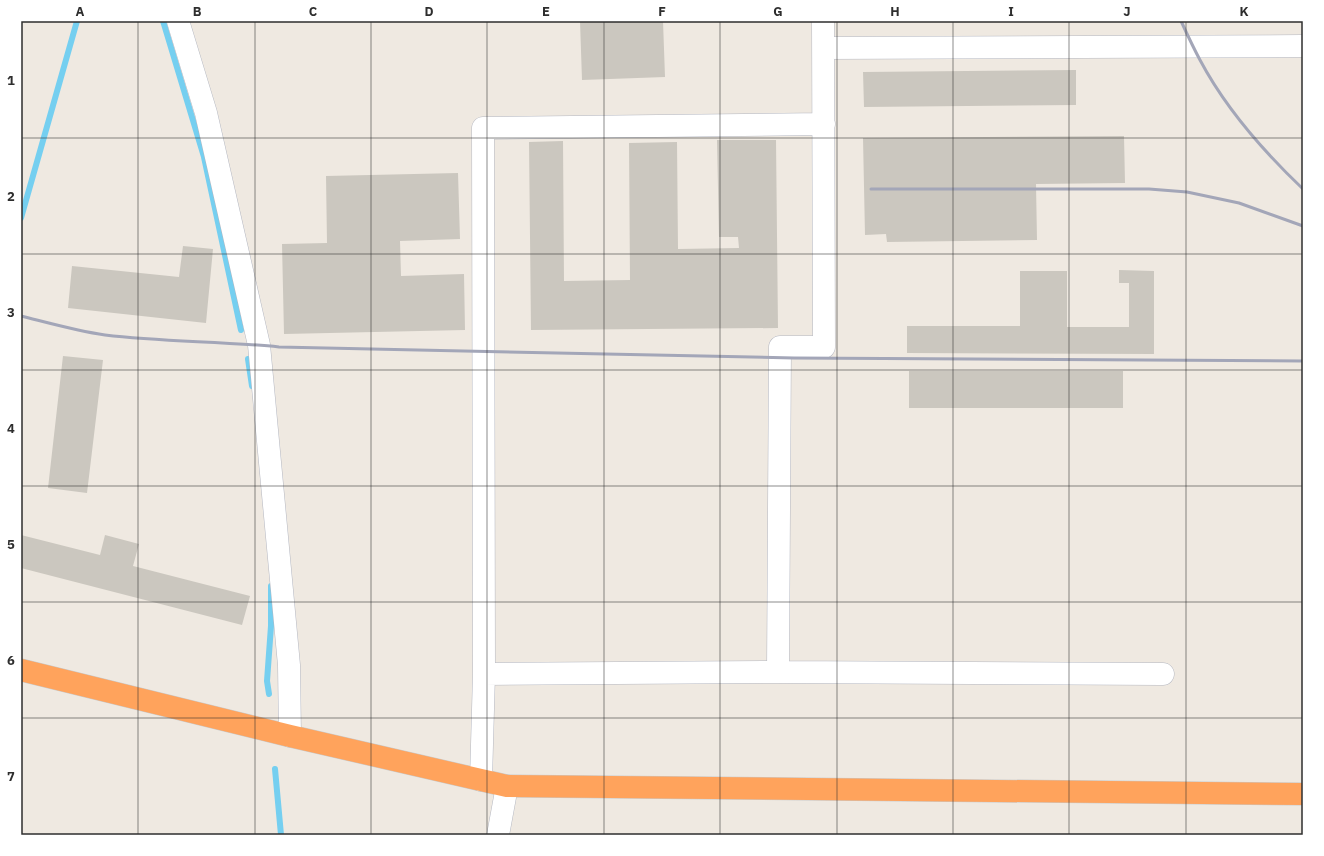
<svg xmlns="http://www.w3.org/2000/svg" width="1324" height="856" font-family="'IBM Plex Sans',sans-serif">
  <rect width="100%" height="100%" fill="#efe9e1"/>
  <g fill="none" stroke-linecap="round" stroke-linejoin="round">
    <path stroke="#75cff0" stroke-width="6" d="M163,21L204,157L241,330
      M21,218L77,21
      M248,359L252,386
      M269,694L267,681L271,626V586
      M275,769L281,835"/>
  </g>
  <path fill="#cbc7bf" d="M580,21H663L665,77L582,80Z
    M1076,70V105L864,107L863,72Z
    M1124,136L1125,183L1036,184L1037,240L887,242L886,234L865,235L863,138Z
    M717,140H776L778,328L531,330L529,142L563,141L564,281L630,280L629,143L677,142L678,249L739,248L738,237H719Z
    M458,173L460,239L400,241L401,276L464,274L465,330L284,334L282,244L327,243L326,176Z
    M183,246L213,249L206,323L68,308L72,266L179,277Z
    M1119,270L1154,271V354L907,353V326H1020V271H1067V327H1129V283H1119Z
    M63,356L103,360L87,493L48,488Z
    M909,371H1123V408H909Z
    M21,535L100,555L105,535L139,544L133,566L250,596L242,625L21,568Z"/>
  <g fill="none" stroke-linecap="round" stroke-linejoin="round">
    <defs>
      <path id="street" d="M178,21L206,113L259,345L289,665L290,736
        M824,48L1303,46
        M778,672L780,347H824L823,21
        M484,674L778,672L1163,674
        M481,780L484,674L483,128L824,124
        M498,835L507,786"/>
      <path id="highway" d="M21,670L290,736L507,786L1303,794"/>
    </defs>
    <use href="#street" stroke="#b4b7c1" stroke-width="23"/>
    <use href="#highway" stroke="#c9c9c9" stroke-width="23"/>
    <use href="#street" stroke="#fff" stroke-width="22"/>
    <use href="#highway" stroke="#ffa35c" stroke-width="22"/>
    <path stroke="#a3a6b8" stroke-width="3" d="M1181,21C1187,34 1193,47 1200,60C1226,109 1263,151 1303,189
      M871,189H1149L1187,192L1239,203L1303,226
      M21,316C49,323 77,331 105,335C163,342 221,341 279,347L794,358L1303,361"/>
  </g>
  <path fill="none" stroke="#2e2e2e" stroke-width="1" stroke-opacity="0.55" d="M138,21V835M255,21V835M371,21V835M487,21V835M604,21V835M720,21V835M837,21V835M953,21V835M1069,21V835M1186,21V835M21,138H1303M21,254H1303M21,370H1303M21,486H1303M21,602H1303M21,718H1303"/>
  <rect width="1324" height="856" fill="none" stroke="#ffffff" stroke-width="44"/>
  <rect x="22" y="22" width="1280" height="812" fill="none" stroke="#2e2e2e" stroke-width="1.5"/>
  <g font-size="13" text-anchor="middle" font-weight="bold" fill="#2e2e2e">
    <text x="80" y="16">A</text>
    <text x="197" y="16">B</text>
    <text x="313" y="16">C</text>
    <text x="429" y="16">D</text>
    <text x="546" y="16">E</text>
    <text x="662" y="16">F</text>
    <text x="778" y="16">G</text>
    <text x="895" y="16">H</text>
    <text x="1011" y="16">I</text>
    <text x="1127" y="16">J</text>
    <text x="1244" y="16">K</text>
    <text x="11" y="85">1</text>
    <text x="11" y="201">2</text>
    <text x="11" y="317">3</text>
    <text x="11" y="433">4</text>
    <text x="11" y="549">5</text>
    <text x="11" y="665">6</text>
    <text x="11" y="781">7</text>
  </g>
</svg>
